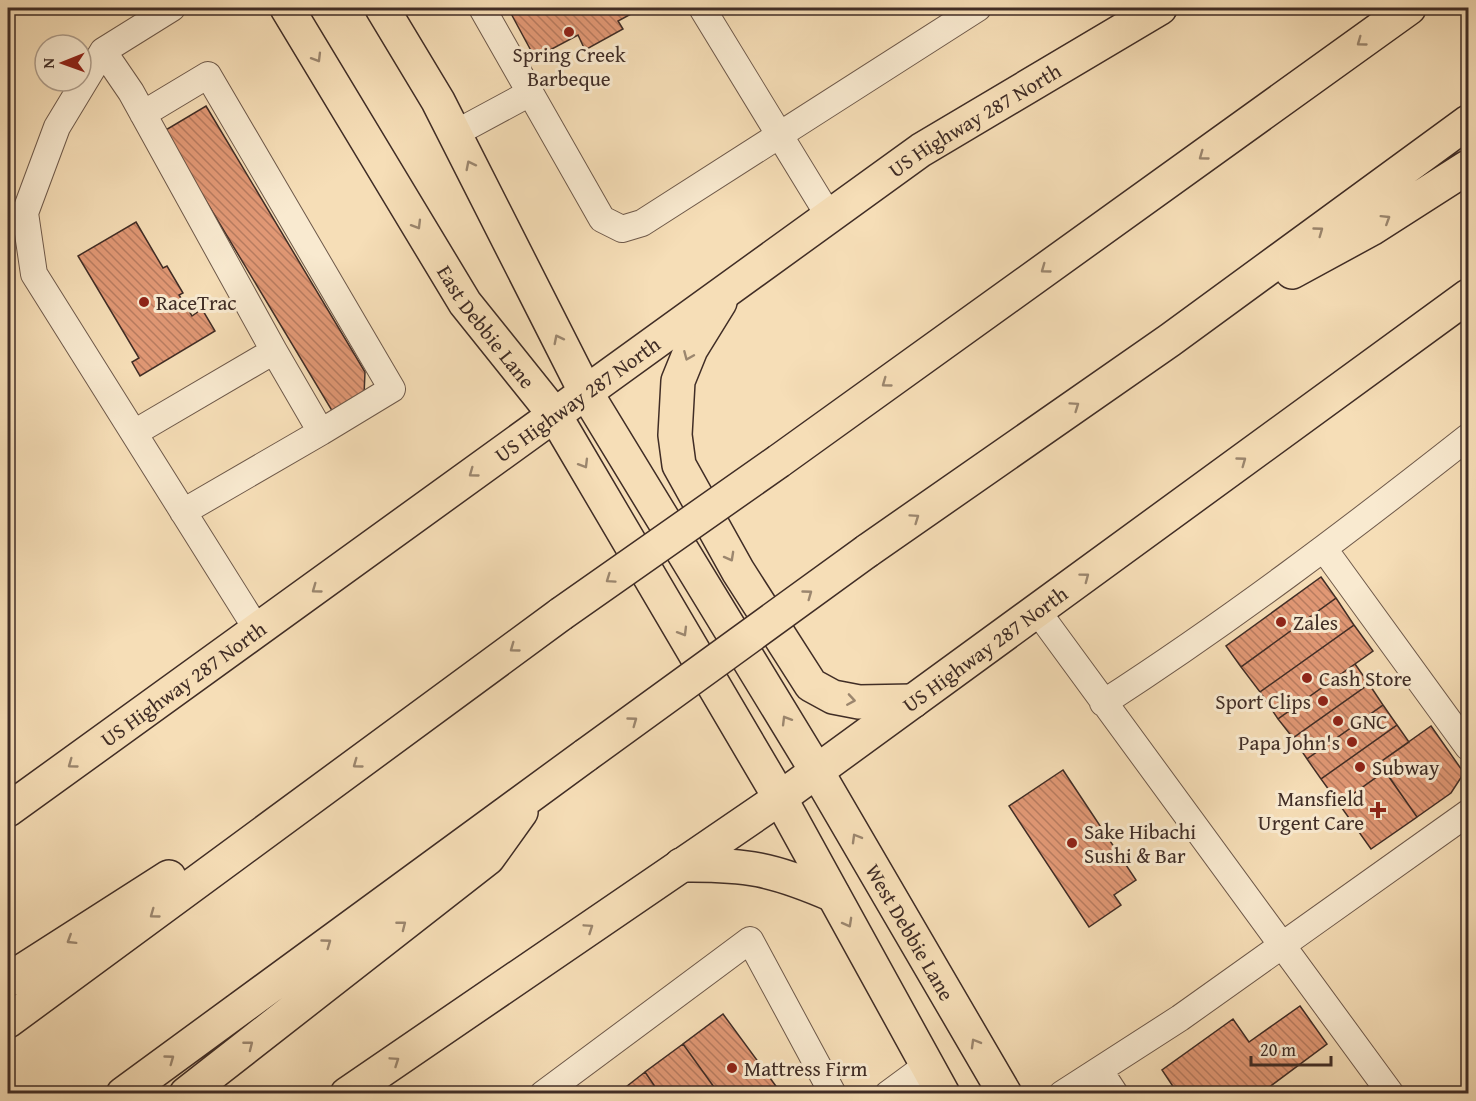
<svg xmlns="http://www.w3.org/2000/svg" width="1476" height="1101" font-family="'Gentium Book Plus',serif">
  <defs>
    <pattern id="building-back-hatch" width="6" height="6" patternUnits="userSpaceOnUse" patternTransform="scale(1.5)"><rect width="6" height="6" fill="#e19875"/><path d="M-1 5l2 2M0 0l6 6M5-1l2 2" fill="none" stroke="#b87c60"/></pattern>
  </defs>
  <rect width="100%" height="100%" fill="#f6deb7"/>
  <filter id="stains"><feTurbulence type="fractalNoise" baseFrequency=".00333" numOctaves="4"/><feColorMatrix values="0 0 0 0 .2 0 0 0 0 .09 0 0 0 0 .02 0 0 0 .5 -.17"/></filter>
  <radialGradient id="worn" r=".72"><stop offset=".6" stop-color="#630" stop-opacity="0"/><stop offset="1" stop-color="#630" stop-opacity=".3"/></radialGradient>
  <path fill="url(#building-back-hatch)" stroke="#402d26" stroke-width="1.5" d="M508,8H642L618,21L623,29L585,50L578,35L535,58Z
    M206,106L365,372L364,395L334,414L164,131Z
    M136,222L163,268L167,266L183,293L179,295L192,316L202,309L215,331L140,376L132,362L139,358L78,256Z
    M1321,577L1336,598L1241,667L1226,646Z
    M1336,598L1354,625L1260,692L1241,667Z
    M1354,625L1373,651L1278,719L1260,692Z
    M1355,664L1369,684L1293,738L1278,719Z
    M1369,684L1383,705L1307,759L1293,738Z
    M1383,705L1397,725L1321,779L1307,759Z
    M1397,725L1409,742L1379,763L1385,771L1339,804L1321,779Z
    M1431,726L1464,773L1451,793L1417,817L1379,763Z
    M1063,770L1136,880L1114,895L1121,905L1089,927L1009,806Z
    M1385,771L1417,817L1371,849L1339,804Z
    M1300,1006L1327,1044L1260,1094H1178L1162,1070L1233,1019L1249,1042Z
    M723,1014L781,1093L719,1094L683,1044Z
    M683,1044L719,1094H660L645,1072Z
    M645,1072L660,1094H617Z"/>
  <g fill="none" stroke-linecap="round" stroke-linejoin="round">
    <defs>
      <path id="minor" d="M172,8L103,51L57,127L25,213L34,274L258,631
        M482,8L602,219L622,229L642,223L978,8
        M702,8L829,216
        M103,51L131,92L274,351
        M143,114L208,75L392,389L321,432
        M454,134L530,93
        M134,433L274,351L321,432L183,512
        M1324,549L1468,747
        M1038,612L1391,1094
        M1103,703C1230,621 1350,530 1468,437
        M1100,1071L1115,1094
        M543,1094L750,940L833,1094
        M888,1094L926,1066
        M1062,1094L1180,1018L1468,813"/>
      <g id="major">
        <path id="s1" d="M287,8L465,303L554,414L780,798L943,1094"/>
        <path id="s2" d="M382,8L438,101L585,391L816,770L1005,1094"/>
        <path d="M720,302L691,349L678,381L675,435L679,465L738,571L811,685L833,697L859,702L913,701"/>
        <path id="s3" d="M8,810L921,150L1160,8"/>
        <path d="M681,865C746,864 773,869 833,895"/>
        <path id="s4" d="M347,1094L780,798L1468,296"/>
      </g>
      <path id="highway" d="M1292,272L1371,229L1468,167
        M779,461L1409,8
        M867,551L1170,340L1468,122
        M8,980L169,877
        M8,1021L561,614
        M123,1094L586,755
        M186,1094L488,858L521,812"/>
    </defs>
    <use href="#minor" stroke="#6e594a" stroke-width="28"/>
    <use href="#major" stroke="#402d26" stroke-width="36"/>
    <use href="#highway" stroke="#402d26" stroke-width="36"/>
    <use href="#minor" stroke="#f9ead0" stroke-width="26"/>
    <use href="#major" stroke="#f6deb7" stroke-width="33"/>
    <use href="#highway" stroke="#f6deb7" stroke-width="33"/>
    <defs>
      <path id="highway-bridge" d="M561,614L779,461
        M586,755L867,551"/>
    </defs>
    <use href="#highway-bridge" stroke="#402d26" stroke-width="36" stroke-linecap="butt"/>
    <use href="#highway-bridge" stroke="#f6deb7" stroke-width="33"/>
  </g>
  <defs><path id="oneway-chevron" d="M-2-3.5L2.5 0L-2 3.5" fill="none" stroke-width="1.6" stroke-linecap="round" stroke-linejoin="round" transform="scale(1.5)"/></defs>
  <g stroke="#9b866e">
    <use href="#oneway-chevron" transform="translate(1361 42) rotate(144)"/>
    <use href="#oneway-chevron" transform="translate(317 58) rotate(59)"/>
    <use href="#oneway-chevron" transform="translate(1203 156) rotate(144)"/>
    <use href="#oneway-chevron" transform="translate(470 165) rotate(-117)"/>
    <use href="#oneway-chevron" transform="translate(1386 219) rotate(-32)"/>
    <use href="#oneway-chevron" transform="translate(417 225) rotate(59)"/>
    <use href="#oneway-chevron" transform="translate(1319 231) rotate(-36)"/>
    <use href="#oneway-chevron" transform="translate(1045 269) rotate(144)"/>
    <use href="#oneway-chevron" transform="translate(558 339) rotate(-117)"/>
    <use href="#oneway-chevron" transform="translate(688 356) rotate(113)"/>
    <use href="#oneway-chevron" transform="translate(886 383) rotate(144)"/>
    <use href="#oneway-chevron" transform="translate(1075 406) rotate(-35)"/>
    <use href="#oneway-chevron" transform="translate(1242 461) rotate(-36)"/>
    <use href="#oneway-chevron" transform="translate(584 464) rotate(59)"/>
    <use href="#oneway-chevron" transform="translate(473 473) rotate(144)"/>
    <use href="#oneway-chevron" transform="translate(915 518) rotate(-35)"/>
    <use href="#oneway-chevron" transform="translate(730 557) rotate(61)"/>
    <use href="#oneway-chevron" transform="translate(1085 577) rotate(-37)"/>
    <use href="#oneway-chevron" transform="translate(610 579) rotate(145)"/>
    <use href="#oneway-chevron" transform="translate(316 589) rotate(144)"/>
    <use href="#oneway-chevron" transform="translate(808 594) rotate(-36)"/>
    <use href="#oneway-chevron" transform="translate(683 632) rotate(59)"/>
    <use href="#oneway-chevron" transform="translate(514 648) rotate(144)"/>
    <use href="#oneway-chevron" transform="translate(851 700) rotate(9)"/>
    <use href="#oneway-chevron" transform="translate(786 720) rotate(-121)"/>
    <use href="#oneway-chevron" transform="translate(633 721) rotate(-36)"/>
    <use href="#oneway-chevron" transform="translate(72 764) rotate(144)"/>
    <use href="#oneway-chevron" transform="translate(357 764) rotate(144)"/>
    <use href="#oneway-chevron" transform="translate(856 838) rotate(-120)"/>
    <use href="#oneway-chevron" transform="translate(154 914) rotate(144)"/>
    <use href="#oneway-chevron" transform="translate(848 923) rotate(61)"/>
    <use href="#oneway-chevron" transform="translate(402 925) rotate(-38)"/>
    <use href="#oneway-chevron" transform="translate(589 928) rotate(-34)"/>
    <use href="#oneway-chevron" transform="translate(71 940) rotate(148)"/>
    <use href="#oneway-chevron" transform="translate(327 943) rotate(-36)"/>
    <use href="#oneway-chevron" transform="translate(975 1043) rotate(-120)"/>
    <use href="#oneway-chevron" transform="translate(249 1045) rotate(-38)"/>
    <use href="#oneway-chevron" transform="translate(170 1059) rotate(-36)"/>
    <use href="#oneway-chevron" transform="translate(395 1061) rotate(-34)"/>
  </g>
  <g fill="#8f2418" stroke="#f9ead0" stroke-width="2">
    <circle cx="569" cy="32" r="6"/>
    <circle cx="144" cy="302" r="6"/>
    <circle cx="1281" cy="622" r="6"/>
    <circle cx="1307" cy="678" r="6"/>
    <circle cx="1323" cy="701" r="6"/>
    <circle cx="1338" cy="721" r="6"/>
    <circle cx="1352" cy="742" r="6"/>
    <circle cx="1360" cy="767" r="6"/>
    <path d="M1375 801h6v6h6v6h-6v6h-6v-6h-6v-6h6z"/>
    <circle cx="1072" cy="843" r="6"/>
    <circle cx="732" cy="1068" r="6"/>
  </g>
  <g text-anchor="middle" dominant-baseline="central" stroke-width="6" stroke-linejoin="round" paint-order="stroke">
    <g font-size="21" fill="#402d26" stroke="#f9ead0" text-anchor="start">
      <text x="569" y="54" text-anchor="middle">Spring Creek<tspan x="569" dy="24">Barbeque</tspan></text>
      <text x="156" y="302">RaceTrac</text>
      <text x="1293" y="622">Zales</text>
      <text x="1319" y="678">Cash Store</text>
      <text x="1311" y="701" text-anchor="end">Sport Clips</text>
      <text x="1350" y="721">GNC</text>
      <text x="1340" y="742" text-anchor="end">Papa John's</text>
      <text x="1372" y="767">Subway</text>
      <text x="1364" y="798" text-anchor="end">Mansfield<tspan x="1364" dy="24">Urgent Care</tspan></text>
      <text x="1084" y="831">Sake Hibachi<tspan x="1084" dy="24">Sushi &amp; Bar</tspan></text>
      <text x="744" y="1068">Mattress Firm</text>
    </g>
    <g font-size="21" fill="#402d26" stroke="#f9ead0">
      <text stroke="none"><textPath href="#s3" startOffset="1188">US Highway 287 North</textPath></text>
      <text stroke="none"><textPath href="#s1" startOffset="376">East Debbie Lane</textPath></text>
      <text stroke="none"><textPath href="#s3" startOffset="702">US Highway 287 North</textPath></text>
      <text stroke="none"><textPath href="#s4" startOffset="778">US Highway 287 North</textPath></text>
      <text stroke="none"><textPath href="#s3" startOffset="216">US Highway 287 North</textPath></text>
      <text stroke="none"><textPath href="#s2" startOffset="1065">West Debbie Lane</textPath></text>
    </g>
  </g>
  <rect width="1476" height="1101" fill="none" stroke="#f6deb7" stroke-width="30"/>
  <rect x="9" y="9" width="1458" height="1083" fill="none" stroke="#402d26" stroke-width="3"/>
  <rect x="15" y="15" width="1446" height="1071" fill="none" stroke="#402d26" stroke-width="1.5"/>
  <g transform="translate(63 63) rotate(269)"><circle r="28" fill="#f9ead0" stroke="#af9e8c" stroke-width="1.5"/>
  <path d="M0-4.5L10 22L0 15L-10 22Z" fill="#8f2418"/>
  <text y="-9" font-size="16" font-weight="bold" text-anchor="middle" fill="#402d26">N</text>
  </g>
  <path d="M1251 1056v9h80v-9" fill="none" stroke="#402d26" stroke-width="3"/>
  <text x="1260" y="1056" font-size="18" fill="#402d26" stroke="#f9ead0" stroke-width="4.5" paint-order="stroke">20 m</text>
  <rect width="100%" height="100%" filter="url(#stains)"/>
  <rect width="100%" height="100%" fill="url(#worn)"/>
</svg>
